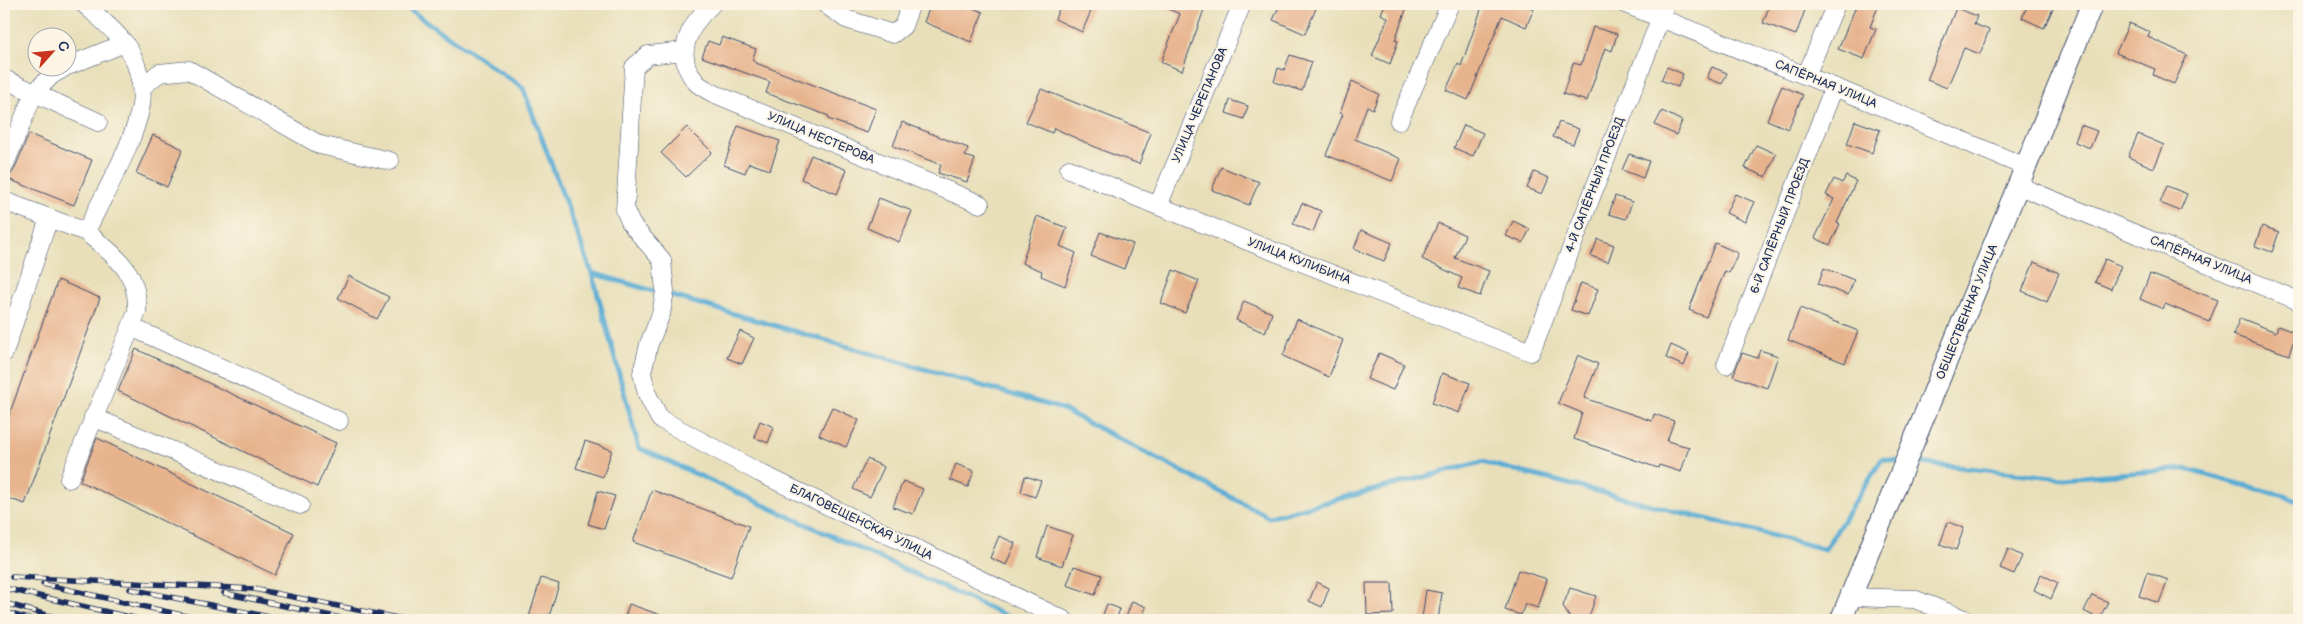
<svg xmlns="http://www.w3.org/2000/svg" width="2303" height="624" font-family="'Balsamiq Sans',sans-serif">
  <rect width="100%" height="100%" fill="#fcf5e5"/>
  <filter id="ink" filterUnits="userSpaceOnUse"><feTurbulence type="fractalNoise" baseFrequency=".02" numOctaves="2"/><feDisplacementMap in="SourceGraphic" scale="10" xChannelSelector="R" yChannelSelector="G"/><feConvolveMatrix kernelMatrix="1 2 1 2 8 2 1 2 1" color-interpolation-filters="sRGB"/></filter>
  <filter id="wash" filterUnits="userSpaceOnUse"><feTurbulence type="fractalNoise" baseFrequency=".0096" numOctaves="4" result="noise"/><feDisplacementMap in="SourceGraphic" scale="20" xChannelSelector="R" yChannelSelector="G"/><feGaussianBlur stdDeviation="1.12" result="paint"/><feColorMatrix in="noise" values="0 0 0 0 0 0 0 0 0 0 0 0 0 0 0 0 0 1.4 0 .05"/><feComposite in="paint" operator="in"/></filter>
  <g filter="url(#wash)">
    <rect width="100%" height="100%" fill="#e8dfba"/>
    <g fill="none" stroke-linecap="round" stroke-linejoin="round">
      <path stroke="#58acd4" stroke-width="5" d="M401,4L523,88L592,273L660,293
        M592,273L639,448L1015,620
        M669,295L1062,409L1269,517L1482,462L1825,549L1882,459L1899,461
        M1910,462L2063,478L2185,469L2299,500"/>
    </g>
    <g id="blocks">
      <path fill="#e7b38d" d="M931,4H962L983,12L971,42L924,22Z
        M1061,4H1094L1082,32L1055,19Z
        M1156,4H1206L1182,71L1161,62L1180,14Z
        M1280,4H1318L1305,34L1273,20Z
        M1385,4H1408L1395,40L1398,41L1390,64L1372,56L1388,18L1381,14Z
        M1473,4H1522L1534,9L1526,27L1502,16L1468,100L1446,90L1458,64L1461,66L1482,7Z
        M1770,4H1789L1805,10L1796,35L1763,23Z
        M1857,4H1879L1870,27L1876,29L1864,59L1838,49Z
        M2028,4H2055L2044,28L2022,18Z
        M1956,8L1977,16L1974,24L1989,30L1980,54L1964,48L1947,88L1927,80Z
        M2129,23L2150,32L2148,37L2187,55L2174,84L2153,75L2155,69L2116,53Z
        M1593,27L1617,34L1612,51L1605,48L1587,101L1563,94L1573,63L1581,65Z
        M722,37L756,49L752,60L756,63L876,109L867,133L828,119L829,116L766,93L770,82L702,57L708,41L719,45Z
        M1290,55L1312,62L1302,91L1274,82L1278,68L1284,70Z
        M1667,67L1683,74L1678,87L1661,80Z
        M1712,67L1727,73L1722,84L1707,78Z
        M1352,81L1379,94L1373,109L1367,106L1355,139L1401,159L1392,181L1326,155L1343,114L1340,113Z
        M1782,86L1803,95L1788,129L1767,120Z
        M1041,89L1151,133L1139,164L1104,151L1054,128L1052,133L1026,122Z
        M1230,100L1248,106L1244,119L1226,113Z
        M1662,111L1682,121L1676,135L1655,125Z
        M1855,121L1880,130L1872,153L1847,144Z
        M902,122L968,148L965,156L975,159L967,182L938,173L941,165L893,146Z
        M1559,122L1579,129L1573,144L1553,137Z
        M1464,125L1483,133L1473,156L1454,148Z
        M2081,125L2097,131L2090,148L2075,142Z
        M738,126L780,141L770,170L749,163L745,173L724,165Z
        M687,127L712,152L686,177L661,153Z
        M29,134L92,160L74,205L8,179L14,170Z
        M2138,134L2164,145L2154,168L2128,157Z
        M153,135L183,149L167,187L136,173Z
        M1756,145L1776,154L1766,177L1745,168Z
        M1629,154L1649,161L1643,178L1622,170Z
        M811,155L847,170L837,194L801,179Z
        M1221,167L1259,182L1249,205L1212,190Z
        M1534,172L1549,178L1542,194L1527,188Z
        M1846,176L1856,181L1837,223L1840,224L1830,245L1815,238L1834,199L1826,195L1834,179L1842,183Z
        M2167,186L2187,194L2180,211L2160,203Z
        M1735,194L1754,202L1745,222L1726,213Z
        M1615,196L1632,202L1626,219L1609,214Z
        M879,198L912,211L899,242L867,228Z
        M1302,203L1321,211L1313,232L1293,224Z
        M1037,216L1067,228L1060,246L1076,253L1065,286L1041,276L1042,271L1022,263Z
        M1513,221L1530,229L1523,243L1506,236Z
        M1438,223L1465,235L1455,258L1489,271L1480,296L1458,288L1462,278L1422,259Z
        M2262,226L2279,232L2272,252L2255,246Z
        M1361,230L1392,243L1384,261L1354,249Z
        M1100,232L1133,244L1124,269L1091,256Z
        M1598,239L1614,245L1608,262L1591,256Z
        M1715,243L1738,253L1729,273L1725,271L1706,317L1689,310Z
        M2105,259L2121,266L2111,289L2095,282Z
        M2034,262L2059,273L2047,302L2022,291Z
        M1824,268L1854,280L1848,295L1818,284Z
        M1173,270L1199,281L1185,313L1161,303Z
        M2150,274L2218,300L2209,322L2165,304L2163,309L2140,299Z
        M349,276L389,297L377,319L338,298Z
        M58,280L100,298L25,504L4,497V429Z
        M1581,283L1598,289L1588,316L1571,310Z
        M1244,301L1272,313L1265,333L1236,320Z
        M1800,308L1858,331L1845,363L1788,340Z
        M2240,318L2276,332L2278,326L2296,333L2289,355L2233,335Z
        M1297,319L1343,340L1329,377L1283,356Z
        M740,331L754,338L742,364L727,358Z
        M1671,345L1689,353L1684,366L1666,358Z
        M136,349L336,443L317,487L118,391Z
        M1760,350L1778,356L1767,388L1733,376L1742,353L1757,358Z
        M1379,353L1404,364L1393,390L1367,379Z
        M1578,355L1598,364L1584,398L1652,421L1654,414L1674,421L1667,441L1689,447L1681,472L1659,465L1658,468L1574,439L1582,413L1558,403Z
        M1442,373L1470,383L1459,413L1432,403Z
        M832,407L859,420L846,447L819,435Z
        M760,421L774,427L768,443L754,437Z
        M97,438L294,533L275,575L80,481Z
        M585,441L612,450L603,477L576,468Z
        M867,459L884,467L870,497L853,489Z
        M956,464L974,471L968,487L950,480Z
        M1025,476L1041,481L1035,497L1021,492Z
        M903,481L923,489L913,514L893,507Z
        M652,490L749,526L731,577L633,542Z
        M598,491L615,496L604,529L588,524Z
        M1948,522L1964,528L1956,550L1940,544Z
        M1047,526L1073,535L1062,566L1037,557Z
        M999,536L1015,543L1006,565L990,558Z
        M2008,549L2022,556L2014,574L2000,568Z
        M1074,566L1102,575L1095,595L1067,585Z
        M1518,570L1547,579L1538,608L1525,604L1521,615L1505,610Z
        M2147,572L2168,580L2159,603L2139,596Z
        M2041,574L2058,583L2051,599L2034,590Z
        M541,578L559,584L548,620H528Z
        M1317,582L1329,588L1322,607L1309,601Z
        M1366,583H1392L1393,614L1367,615Z
        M1570,588L1596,596L1588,620H1571L1563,606Z
        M1426,590L1442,593L1438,620L1422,618Z
        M2092,595L2108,602L2099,619L2084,611Z
        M1132,601L1146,607L1141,620H1125Z
        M629,604L669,618V620H624Z
        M1107,604L1120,609L1116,620H1101Z"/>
    </g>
  </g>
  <g filter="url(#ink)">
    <use href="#blocks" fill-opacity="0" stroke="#3a496c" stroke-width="1"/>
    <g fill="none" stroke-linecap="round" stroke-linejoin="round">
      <defs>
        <path id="minor" d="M712,4C690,24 672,55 696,82C700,87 709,91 715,94L980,204
          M825,4L846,19L893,34L903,26L911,4
          M1625,4L1834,87L2026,167
          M684,51L648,55L634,67L625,210L631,224L662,260L665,291L661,314L649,344L642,373L647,394L660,419L760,473L1064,620
          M68,66L125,43
          M1806,76L1836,4
          M4,79L98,122
          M142,87L159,73L189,70L320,145L390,161
          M1399,121L1450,4
          M4,166L34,93L52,75L64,68
          M1069,169L1158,206L1531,352L1666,4
          M2019,186L2299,301
          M4,201L86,232
          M1158,206L1242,4
          M131,327L339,421
          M4,353L49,218
          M1726,365L1834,87
          M93,417L300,505
          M69,479L137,312C139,271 115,256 86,232C103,195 134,145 141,105C144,85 137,60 125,44C114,29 97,16 84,4
          M1850,597L1914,599L1967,620"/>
        <path id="major" d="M1841,620L2092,4"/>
      </defs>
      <use href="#minor" stroke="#3a496c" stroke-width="19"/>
      <use href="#major" stroke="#3a496c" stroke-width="23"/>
      <use href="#minor" stroke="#fff" stroke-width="18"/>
      <use href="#major" stroke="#fff" stroke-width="21"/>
      <defs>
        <path id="rail" d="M12,577L254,589L407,620
          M43,584L204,620
          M4,588L142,620
          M130,589L285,620
          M224,593L350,620
          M4,603L65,620
          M4,612L32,620"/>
      </defs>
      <use href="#rail" stroke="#1b2f5e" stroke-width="5.5"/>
      <use href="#rail" stroke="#fcf5e5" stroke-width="4" stroke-dasharray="11" stroke-linecap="butt"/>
    </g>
  </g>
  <g text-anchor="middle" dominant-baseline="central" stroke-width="4" stroke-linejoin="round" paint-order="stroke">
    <g font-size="12" fill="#1b2f5e" stroke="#fcf5e5">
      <text transform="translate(1826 84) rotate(22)">САПЁРНАЯ УЛИЦА</text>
      <text transform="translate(1200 105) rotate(-67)">УЛИЦА ЧЕРЕПАНОВА</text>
      <text transform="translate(821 138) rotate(23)">УЛИЦА НЕСТЕРОВА</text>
      <text transform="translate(1595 185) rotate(-69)">4-Й САПЁРНЫЙ ПРОЕЗД</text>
      <text transform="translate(1780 226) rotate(-69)">6-Й САПЁРНЫЙ ПРОЕЗД</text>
      <text transform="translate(2201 260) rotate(22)">САПЁРНАЯ УЛИЦА</text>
      <text transform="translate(1299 261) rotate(21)">УЛИЦА КУЛИБИНА</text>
      <text transform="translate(1967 312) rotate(-68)">ОБЩЕСТВЕННАЯ УЛИЦА</text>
      <text transform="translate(861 522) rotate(26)">БЛАГОВЕЩЕНСКАЯ УЛИЦА</text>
    </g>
  </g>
  <rect width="2303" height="624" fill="none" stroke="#fcf5e5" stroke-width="20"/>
  <g transform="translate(52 52) rotate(63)"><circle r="24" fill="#fcf5e5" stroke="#a2a6af"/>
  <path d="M0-4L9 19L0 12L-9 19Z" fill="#c8321e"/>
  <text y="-8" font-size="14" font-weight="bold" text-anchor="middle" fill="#1b2f5e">С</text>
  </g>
</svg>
